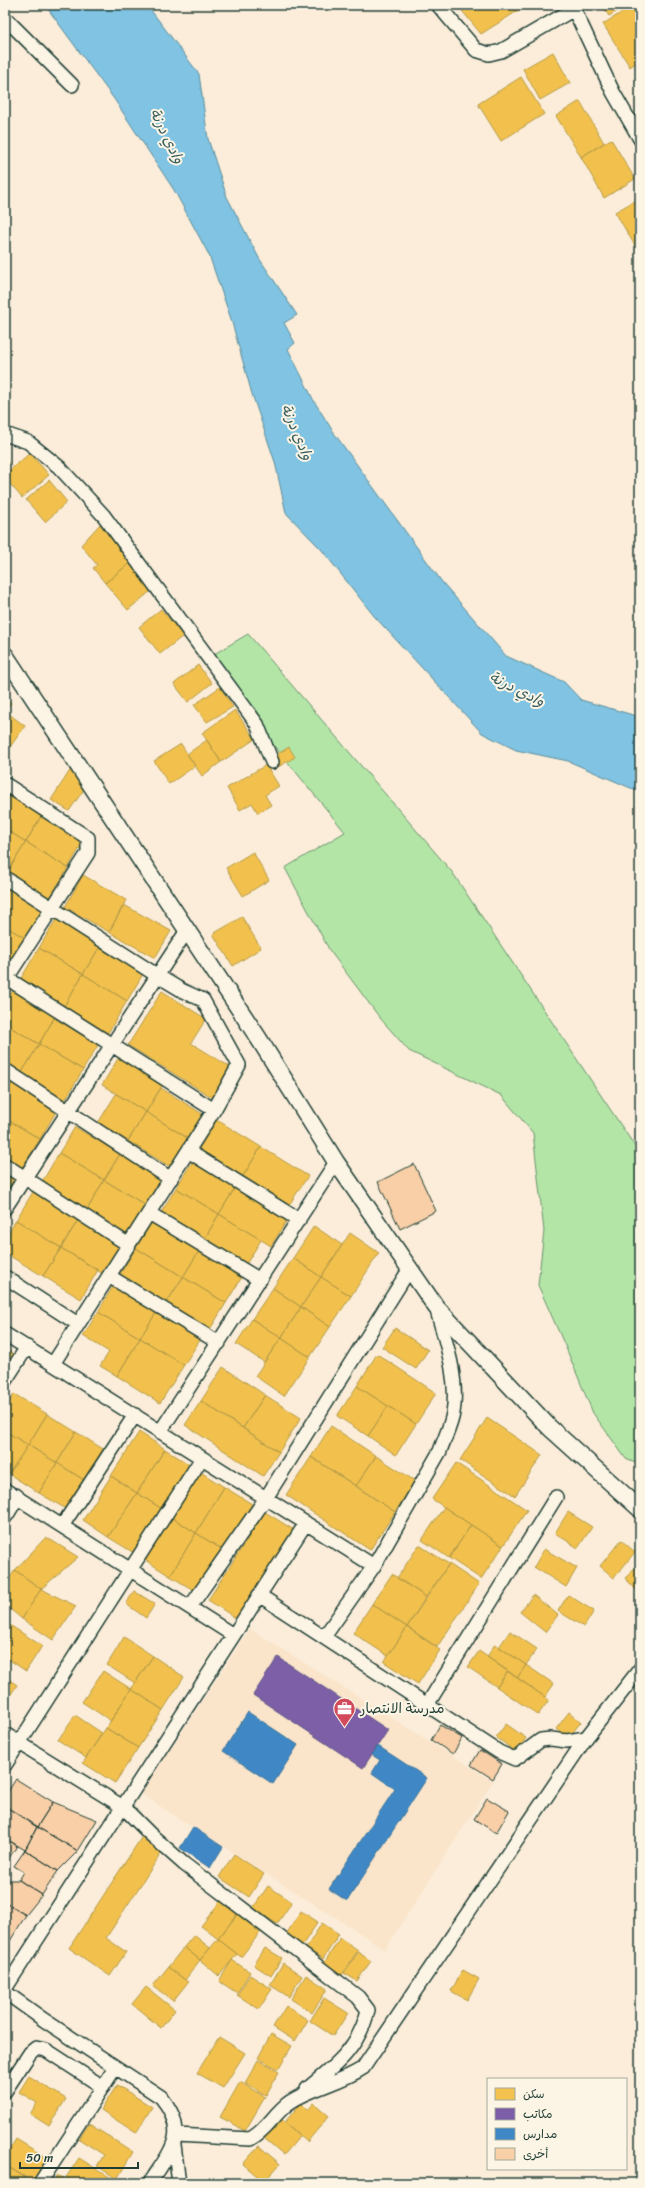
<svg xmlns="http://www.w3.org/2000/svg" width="645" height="2188" font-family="Sriracha,'Playpen Sans Arabic',sans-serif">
  <rect width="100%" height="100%" fill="#fbedd9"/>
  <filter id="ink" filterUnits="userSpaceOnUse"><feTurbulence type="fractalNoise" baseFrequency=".025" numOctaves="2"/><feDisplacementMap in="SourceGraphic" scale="8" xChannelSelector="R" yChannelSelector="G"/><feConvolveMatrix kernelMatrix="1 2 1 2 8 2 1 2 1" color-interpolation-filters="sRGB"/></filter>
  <g filter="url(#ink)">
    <path fill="#fae4ca" d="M250,1629L493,1781L385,1949L141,1794Z"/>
    <path fill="#b3e6a6" stroke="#69926d" d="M248,634L452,872L640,1154V1465L626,1459L593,1413L566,1348L538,1285L544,1231L533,1133L501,1095L409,1051L380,1018L330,951L285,868L345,832L204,660Z"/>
    <path fill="#81c3e2" stroke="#5a8d9c" d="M45,5H147L199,74L208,139L227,197L259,258L297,315L284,323L295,343L288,349L314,401L334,433L442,582L506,656L564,682L581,700L640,717V792L568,761L516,750L482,733L374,616L321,549L286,513L275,462L252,394L231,319L209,255L174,190L114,99Z"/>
    <path fill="#f2c14e" stroke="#b39946" d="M462,5H512L516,12L481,34L459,7Z
      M512,5H528L516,12Z
      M602,5H627L609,16Z
      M634,5L640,15V60L630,67L603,24Z
      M553,52L570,83L540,100L523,69Z
      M521,77L544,114L501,141L478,104Z
      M580,101L604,143L581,157L556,116Z
      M611,139L635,179L604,198L581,157Z
      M640,198V254L615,212Z
      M30,453L49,475L22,498L5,478V474Z
      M5,458L9,464L5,467Z
      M49,480L67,502L45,522L26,500Z
      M100,524L130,563L105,583L93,568L97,565L81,545Z
      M130,563L152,590L128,610L105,583Z
      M161,609L183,636L160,654L139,627Z
      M198,665L212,683L188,702L174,684Z
      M220,687L233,707L207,722L194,705Z
      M5,699L11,703L5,711Z
      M235,710L255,739L221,762L202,733Z
      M5,711L25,726L5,754Z
      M207,740L221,762L202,776L187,754Z
      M181,744L195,766L169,784L154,761Z
      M289,747L295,757L278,767L273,757Z
      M266,765L279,786L265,795L271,805L258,813L252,803L240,810L227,788Z
      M71,769L85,788L69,811L51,800Z
      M5,790L43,813L26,842L5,829Z
      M43,813L85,839L68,868L26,842Z
      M5,829L26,842L7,873L5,872Z
      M26,842L68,868L49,899L7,873Z
      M253,852L269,880L243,896L226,868Z
      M83,875L126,900L109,932L65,907Z
      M5,886L43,909L25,938L5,926Z
      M124,905L171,931L155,958L109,932Z
      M242,917L261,948L233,966L213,934Z
      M57,918L101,945L83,974L39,948Z
      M5,926L25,938L7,968L5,967Z
      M39,948L83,974L64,1006L20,980Z
      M99,948L143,974L127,1001L83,974Z
      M83,974L127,1001L108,1033L64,1006Z
      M13,990L56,1015L39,1044L5,1024V1003Z
      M162,991L206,1019L191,1043L232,1068L213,1098L128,1045Z
      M54,1018L98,1045L83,1070L39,1044Z
      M5,1024L39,1044L21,1074L5,1064Z
      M39,1044L83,1070L65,1100L21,1074Z
      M119,1057L163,1084L146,1112L102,1085Z
      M5,1079L12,1083L5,1096Z
      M12,1083L57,1110L40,1139L5,1118V1096Z
      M161,1088L204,1115L189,1139L146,1112Z
      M116,1094L146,1112L128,1141L98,1123Z
      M146,1112L189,1139L172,1168L128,1141Z
      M5,1118L40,1139L22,1168L5,1158Z
      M217,1120L261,1147L243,1176L199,1149Z
      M75,1127L120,1154L104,1180L59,1153Z
      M261,1147L308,1176L289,1205L243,1176Z
      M59,1153L104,1180L87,1210L42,1182Z
      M120,1154L163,1180L147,1206L104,1180Z
      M192,1162L235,1188L219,1214L176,1188Z
      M5,1173L14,1179L5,1194Z
      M104,1180L147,1206L130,1236L87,1210Z
      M176,1188L219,1214L204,1240L160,1214Z
      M235,1188L287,1220L271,1246L219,1214Z
      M33,1192L78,1220L61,1248L16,1220Z
      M219,1214L261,1240L245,1266L204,1240Z
      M16,1220L61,1248L43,1276L5,1253V1239Z
      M78,1220L121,1246L103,1274L61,1248Z
      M152,1222L199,1251L183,1277L136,1248Z
      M314,1226L342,1245L321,1277L293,1258Z
      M350,1233L379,1253L351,1296L321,1277Z
      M61,1248L98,1270L81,1299L43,1276Z
      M136,1248L183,1277L165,1305L119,1276Z
      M199,1251L242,1277L226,1303L183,1277Z
      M293,1258L321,1277L301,1307L273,1288Z
      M183,1277L226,1303L209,1331L165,1305Z
      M321,1277L351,1296L330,1327L301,1307Z
      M113,1286L156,1313L140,1338L98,1312Z
      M273,1288L301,1307L281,1338L252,1319Z
      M301,1307L330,1327L310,1357L281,1338Z
      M98,1312L140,1338L117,1376L100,1366L109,1352L83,1336Z
      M156,1313L200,1340L184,1365L140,1338Z
      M252,1319L281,1338L264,1362L236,1344Z
      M395,1328L428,1350L416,1369L382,1347Z
      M140,1338L184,1365L160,1403L117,1376Z
      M281,1338L310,1357L284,1396L255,1376Z
      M5,1349L15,1355L5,1372Z
      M377,1354L436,1393L416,1424L357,1386Z
      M223,1367L265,1395L243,1428L201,1401Z
      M357,1386L388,1406L368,1436L337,1416Z
      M14,1394L47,1414L28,1445L5,1431V1409Z
      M265,1395L301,1418L279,1452L243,1428Z
      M201,1401L279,1452L263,1476L185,1425Z
      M388,1406L416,1424L396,1455L368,1436Z
      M47,1414L76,1432L57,1463L28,1445Z
      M487,1418L542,1455L515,1496L460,1460Z
      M331,1426L376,1456L356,1486L311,1457Z
      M5,1431L28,1445L9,1474L5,1472Z
      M76,1432L103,1449L84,1480L57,1463Z
      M139,1432L165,1449L137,1493L111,1476Z
      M28,1445L57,1463L39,1493L9,1474Z
      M165,1449L190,1465L162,1509L137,1493Z
      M376,1456L415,1481L395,1512L356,1486Z
      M311,1457L395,1512L370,1550L286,1495Z
      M57,1463L84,1480L66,1509L39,1493Z
      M456,1463L527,1510L503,1546L432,1499Z
      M199,1471L224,1487L196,1533L171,1517Z
      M111,1476L137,1493L108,1537L83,1520Z
      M224,1487L252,1504L223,1550L196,1533Z
      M137,1493L162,1509L134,1553L108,1537Z
      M444,1507L471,1525L449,1558L422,1540Z
      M265,1512L294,1530L237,1619L208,1600Z
      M568,1512L592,1527L578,1548L555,1533Z
      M171,1517L196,1533L170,1576L145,1560Z
      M471,1525L503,1546L481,1579L449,1558Z
      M196,1533L223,1550L197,1592L170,1576Z
      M46,1537L78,1557L41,1589L15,1570Z
      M621,1540L635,1552L614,1578L600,1566Z
      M419,1545L449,1564L426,1597L397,1578Z
      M544,1549L577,1568L566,1587L534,1567Z
      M449,1564L479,1584L437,1647L407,1627Z
      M640,1564V1594L625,1578Z
      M15,1570L41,1589L22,1619L5,1605V1585Z
      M392,1574L426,1597L407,1627L372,1604Z
      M41,1589L76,1606L53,1640L22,1619Z
      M134,1591L155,1604L146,1618L126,1604Z
      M533,1595L558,1615L545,1632L520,1612Z
      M568,1595L594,1611L584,1627L558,1611Z
      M372,1604L407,1627L388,1656L353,1633Z
      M5,1622L42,1646L26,1671L5,1657Z
      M407,1627L440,1650L418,1684L384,1662Z
      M510,1631L537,1649L526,1665L499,1647Z
      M124,1637L153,1656L135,1683L107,1665Z
      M495,1644L526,1665L517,1678L487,1657Z
      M479,1651L508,1671L497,1687L468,1667Z
      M153,1656L184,1677L163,1710L131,1689Z
      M526,1665L554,1684L545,1697L517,1678Z
      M103,1671L131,1689L111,1721L82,1702Z
      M508,1671L549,1700L538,1715L497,1687Z
      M5,1677L17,1685L5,1703Z
      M131,1689L163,1710L138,1748L106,1728Z
      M569,1712L581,1722L568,1738L556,1729Z
      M75,1715L102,1733L86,1758L58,1740Z
      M506,1724L526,1738L516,1752L496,1737Z
      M106,1728L138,1748L115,1783L83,1763Z
      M143,1835L164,1849L106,1938L126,1952L110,1976L69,1948Z
      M234,1854L264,1874L249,1897L219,1877Z
      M268,1886L292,1902L277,1924L253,1908Z
      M222,1899L239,1912L218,1939L201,1926Z
      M301,1911L318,1922L301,1947L285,1936Z
      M239,1912L262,1930L241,1957L218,1939Z
      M322,1923L339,1934L323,1959L306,1948Z
      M194,1935L210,1948L200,1960L184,1947Z
      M340,1938L358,1950L342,1975L324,1963Z
      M218,1939L237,1954L219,1976L200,1960Z
      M184,1947L200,1960L185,1980L168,1967Z
      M265,1948L282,1958L271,1976L254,1965Z
      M358,1952L371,1961L357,1981L344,1973Z
      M232,1960L250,1972L237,1993L219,1981Z
      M283,1963L302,1976L289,1997L270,1985Z
      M168,1967L188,1982L173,2001L153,1986Z
      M463,1970L479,1979L467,2000L451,1991Z
      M250,1975L272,1989L259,2009L237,1995Z
      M306,1975L327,1989L312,2013L291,1999Z
      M146,1987L175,2010L161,2028L132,2004Z
      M324,1998L348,2013L333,2036L310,2021Z
      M286,2006L308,2020L295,2041L273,2027Z
      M271,2034L292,2046L278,2069L258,2058Z
      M219,2037L245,2053L223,2088L197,2073Z
      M258,2060L279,2072L266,2095L245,2083Z
      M29,2076L66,2099L49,2126L30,2114L37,2103L19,2092Z
      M240,2082L265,2097L245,2131L220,2117Z
      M117,2085L152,2107L136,2133L101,2110Z
      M301,2103L308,2110L314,2103L329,2116L307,2142L285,2122Z
      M281,2119L300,2136L284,2155L264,2138Z
      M89,2124L133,2152L117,2179L97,2166L104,2155L79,2139Z
      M16,2139L47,2158L32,2182L5,2165V2157Z
      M259,2146L280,2164L264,2182L243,2164Z
      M79,2158L119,2183H72L65,2179Z
      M5,2165L25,2177L21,2183H5Z
      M57,2175L70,2183H52Z"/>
    <path fill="#7b5ea7" stroke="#5f5484" d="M278,1657L388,1730L363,1768L253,1695Z"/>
    <path fill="#3f88c5" stroke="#35729a" d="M248,1712L298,1745L273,1784L223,1751Z
      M378,1746L427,1778L347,1901L329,1889L395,1789L372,1773L380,1760L372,1755Z
      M193,1827L223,1847L210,1868L180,1848Z"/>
    <path fill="#f8cfa7" stroke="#1f3d34" d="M414,1164L436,1211L400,1229L378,1182Z
      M440,1725L462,1738L453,1754L431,1740Z
      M480,1750L502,1764L493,1779L471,1765Z
      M16,1779L53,1802L37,1827L5,1806V1796Z
      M487,1798L509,1811L496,1833L474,1819Z
      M53,1802L97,1820L78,1851L37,1827Z
      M5,1806L37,1827L25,1850L5,1838Z
      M37,1827L78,1851L58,1871L25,1850Z
      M5,1838L17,1846L5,1864Z
      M25,1850L58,1871L42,1895L19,1880L24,1872L14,1866Z
      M9,1880H19L42,1895L26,1915L5,1903V1885Z
      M5,1903L26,1915L10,1941L5,1937Z
      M5,1937L10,1941L5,1951Z"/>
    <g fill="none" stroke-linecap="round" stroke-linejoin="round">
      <defs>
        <path id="minor" d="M438,5L476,50L489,54L501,51L574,9
          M572,5L613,92L640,139
          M5,18L72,85
          M5,434L28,442L59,467L104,516L257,724L272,762
          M5,784L88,838V853L5,981
          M5,878L158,976L183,991L203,1000L239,1065L214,1110L53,1364
          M5,977L214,1110
          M5,1070L171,1179
          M188,1151L299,1220
          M5,1165L129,1245
          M5,1208L186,932
          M149,1213L260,1280
          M109,1276L219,1343
          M5,1277L78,1324
          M5,1334L374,1566
          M5,1381L27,1347
          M160,1432L336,1162
          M5,1490L233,1635
          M62,1526L135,1415
          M259,1595L499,1752L515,1759L541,1740L551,1739L567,1741L586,1738
          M190,1607L266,1498L409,1270
          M324,1637L374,1566L440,1451C444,1439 451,1426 453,1413C459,1378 445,1340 436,1307
          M427,1705L556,1497
          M5,1734L123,1807L150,1834L184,1864L358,1997L368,2010C359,2048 335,2066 307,2089
          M5,1765L202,1458
          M5,1989L306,1523
          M5,1992L44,2020L161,2097C190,2133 171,2150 150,2183
          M5,2091L30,2053L36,2048L46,2050L103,2087
          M177,2135L250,2139C267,2130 275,2112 290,2102C313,2087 341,2083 363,2068L586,1738L640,1669
          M174,2145L179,2183
          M40,2183L115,2068"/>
        <path id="tertiary" d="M5,655L259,1039L336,1162L436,1307L550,1428L640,1509
          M5,1515L16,1497"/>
      </defs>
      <use href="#minor" stroke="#1f3d34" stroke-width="16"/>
      <use href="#tertiary" stroke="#1f3d34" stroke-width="19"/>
      <use href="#minor" stroke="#fcf5e5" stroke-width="13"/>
      <use href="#tertiary" stroke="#fcf5e5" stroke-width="16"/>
    </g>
  </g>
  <defs>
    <symbol id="office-pin" viewBox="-11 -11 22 30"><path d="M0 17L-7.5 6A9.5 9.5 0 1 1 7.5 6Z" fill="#d1495b" stroke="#fcf5e5"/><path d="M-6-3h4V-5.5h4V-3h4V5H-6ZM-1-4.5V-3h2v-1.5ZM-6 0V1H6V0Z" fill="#fff"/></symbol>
  </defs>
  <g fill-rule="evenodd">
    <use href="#office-pin" x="332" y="1696" width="25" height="34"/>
  </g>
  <g text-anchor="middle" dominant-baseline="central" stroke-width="4" stroke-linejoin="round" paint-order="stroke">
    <g font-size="14" fill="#1f3d34" stroke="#fcf5e5" text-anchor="start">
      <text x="360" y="1708">مدرسة الانتصار</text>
    </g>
    <g font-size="15" font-style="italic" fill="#385e60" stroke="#fcf5e5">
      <text transform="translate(167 136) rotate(64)">وادي درنة</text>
      <text transform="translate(297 432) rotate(67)">وادي درنة</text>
      <text transform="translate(517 689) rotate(27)">وادي درنة</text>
    </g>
  </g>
  <rect width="645" height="2188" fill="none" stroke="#fcf5e5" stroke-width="20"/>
  <rect x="10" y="10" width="625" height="2168" fill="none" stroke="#1f3d34" stroke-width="1.5" filter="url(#ink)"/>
  <rect x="487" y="2078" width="140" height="92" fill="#fcf5e5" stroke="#a4ab9e"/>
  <rect x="495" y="2088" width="20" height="12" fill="#f2c14e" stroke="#a4ab9e"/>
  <text x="523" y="2098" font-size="12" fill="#1f3d34">سكن</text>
  <rect x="495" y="2108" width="20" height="12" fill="#7b5ea7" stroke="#a4ab9e"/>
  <text x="523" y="2118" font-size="12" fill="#1f3d34">مكاتب</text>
  <rect x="495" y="2128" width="20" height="12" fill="#3f88c5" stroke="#a4ab9e"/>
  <text x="523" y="2138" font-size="12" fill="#1f3d34">مدارس</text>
  <rect x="495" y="2148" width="20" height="12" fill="#f8cfa7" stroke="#a4ab9e"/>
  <text x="523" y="2158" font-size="12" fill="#1f3d34">أخرى</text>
  <path d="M20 2162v6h118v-6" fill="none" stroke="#1f3d34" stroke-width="2"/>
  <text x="26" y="2162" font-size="12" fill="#1f3d34" stroke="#fcf5e5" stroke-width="3" paint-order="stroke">50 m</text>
</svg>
